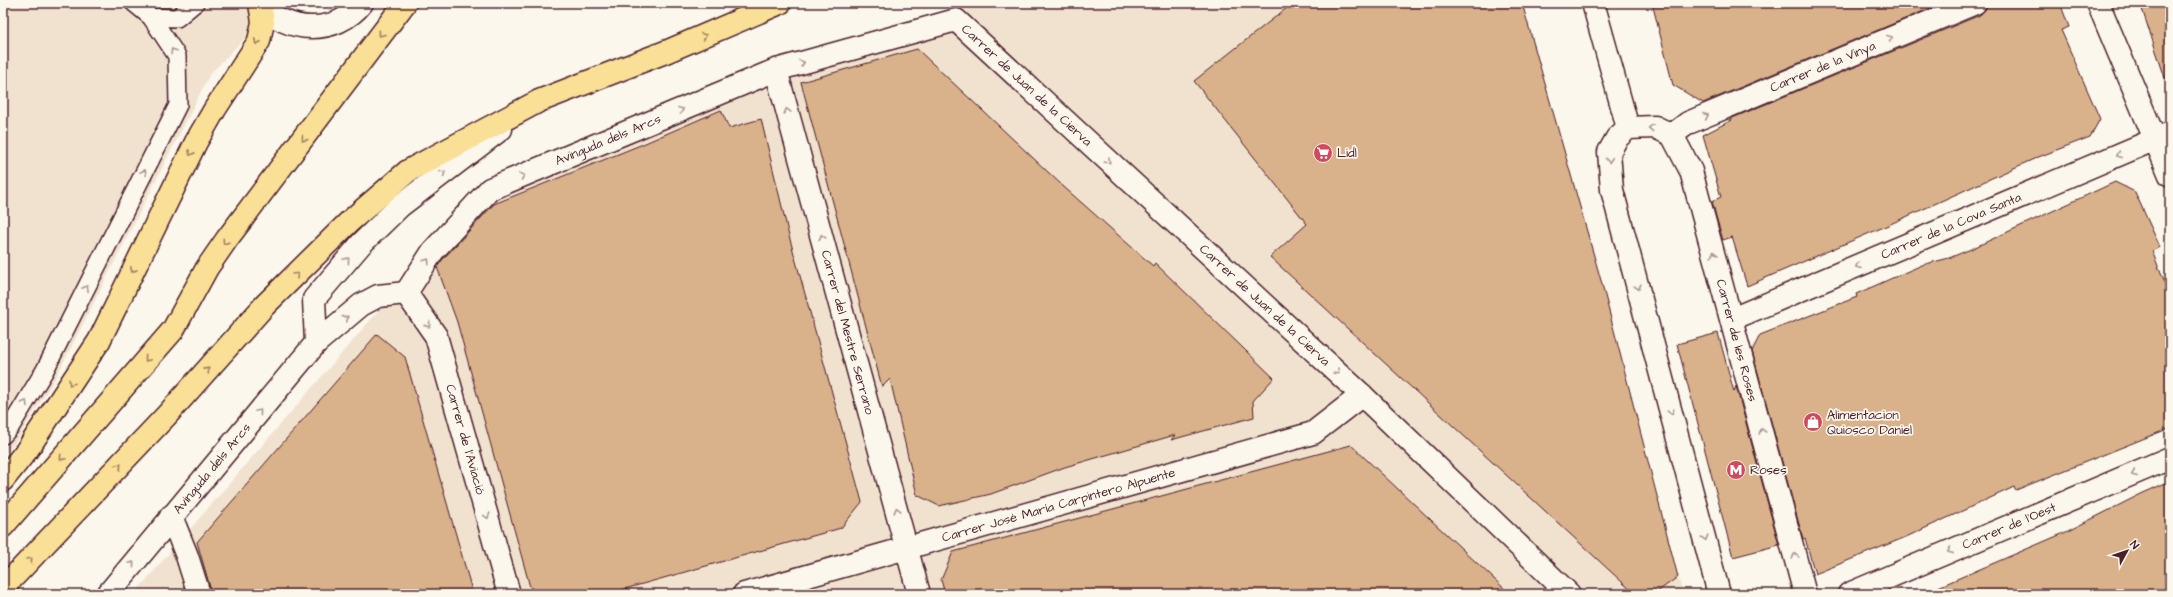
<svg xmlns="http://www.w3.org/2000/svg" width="2173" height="597" font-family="'Architects Daughter',sans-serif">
  <rect width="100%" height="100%" fill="#fbf7ec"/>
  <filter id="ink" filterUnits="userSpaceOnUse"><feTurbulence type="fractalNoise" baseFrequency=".025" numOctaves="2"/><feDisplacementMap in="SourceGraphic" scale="8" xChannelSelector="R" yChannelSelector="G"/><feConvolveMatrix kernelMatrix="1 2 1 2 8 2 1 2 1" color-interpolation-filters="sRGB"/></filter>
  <g filter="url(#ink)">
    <path fill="#f1e2cf" d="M3,3H279L210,74L56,377L16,441L3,457Z
      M967,3H1522L1683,594H134L486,186Z"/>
    <path fill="#d9b18a" stroke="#4a1f2b" d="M1293,3H1522L1602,284L1678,577L1654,594H1635L1270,257L1307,224L1194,81Z
      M1652,3H1943L1703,103L1673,85Z
      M1987,3H2060L2069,27L2061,30L2100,119L2090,137L2036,158L1886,226L1747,286L1732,237L1723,240L1717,220L1712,201L1721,197L1703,135L1732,120L1730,119L1980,15L1985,10Z
      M2140,3H2170V78H2165Z
      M917,49L1065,188L1153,266L1155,263L1274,378L1253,401L1254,417L1171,440L1175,435L1065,467L991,494L939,506L917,495L890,379L882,387L801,82Z
      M721,110L729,128L761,119L788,232L862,502L841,528L607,594H540L530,587L457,322L437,267L443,259L494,204L643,144Z
      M2115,182L2135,192L2160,247L2152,251L2170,296V428L2016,490L2014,487L1906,537L1815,574L1805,538L1803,539L1752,351L1760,335L1857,297L1856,294L1922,265L1949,258L1971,249Z
      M1718,333L1734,392L1736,386L1779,545L1733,557L1677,344Z
      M377,334L405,357L473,594H212L197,542Z
      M1351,445L1510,594H945L941,580L953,552Z
      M2170,481V594H1922L2064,533L2141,494Z"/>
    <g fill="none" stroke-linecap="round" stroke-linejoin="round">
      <defs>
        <path id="service" d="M151,17L177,18L195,3
          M3,435L11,426L45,370L178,105L177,56L151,17L134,3"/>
        <g id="minor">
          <path id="s1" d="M776,70L919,594"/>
          <path id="s2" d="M1672,135L1688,123L1975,3"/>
          <path id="s3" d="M406,293L433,251L490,189L776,70L956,20L1362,395L1569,594"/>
          <path id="s4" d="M406,293L436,336L509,594"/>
          <path id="s5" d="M1732,319L2170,133"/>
          <path d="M316,343L361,305L378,296L406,293"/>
          <path d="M171,516L187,556L199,594"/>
          <path id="s6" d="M744,594L1313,433L1362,395"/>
          <path id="s7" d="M1849,594L2170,458"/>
        </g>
        <g id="tertiary">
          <path d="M260,3C286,34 336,36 362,3"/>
          <path id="s8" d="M108,594L316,343L314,299L361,244L400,206L501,129"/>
        </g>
        <g id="secondary">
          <path d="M1593,3L1628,128"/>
          <path d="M2098,3L2170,175"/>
          <path id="s9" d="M1719,594L1612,190L1609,152L1617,138L1628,128L1655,127L1672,135L1691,171L1805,594"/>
        </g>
        <path id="motorway" d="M3,480L27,450L99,341L196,142L215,109L259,41L263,22L260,4
          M3,526L173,330L207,268L227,239L405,3
          M3,588L166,416L265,305L349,222L408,171L539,101L668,51L780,3"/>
      </defs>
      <use href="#service" stroke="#4a1f2b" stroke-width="20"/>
      <use href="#minor" stroke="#4a1f2b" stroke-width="25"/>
      <use href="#tertiary" stroke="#4a1f2b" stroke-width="25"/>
      <use href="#secondary" stroke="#4a1f2b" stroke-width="25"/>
      <use href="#motorway" stroke="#4a1f2b" stroke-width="25"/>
      <use href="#service" stroke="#fbf7ec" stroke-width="17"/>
      <use href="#minor" stroke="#fbf7ec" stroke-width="22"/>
      <use href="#tertiary" stroke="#fbf7ec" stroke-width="22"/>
      <use href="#secondary" stroke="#fbf7ec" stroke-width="22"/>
      <use href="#motorway" stroke="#fadf96" stroke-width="22"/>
    </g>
    <defs><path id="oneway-chevron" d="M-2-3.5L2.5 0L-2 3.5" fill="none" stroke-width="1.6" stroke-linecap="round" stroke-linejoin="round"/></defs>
    <g stroke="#a27f60">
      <use href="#oneway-chevron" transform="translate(381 34) rotate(126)"/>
      <use href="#oneway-chevron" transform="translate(704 36) rotate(-23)"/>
      <use href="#oneway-chevron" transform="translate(257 42) rotate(115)"/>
      <use href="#oneway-chevron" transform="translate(304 139) rotate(127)"/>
      <use href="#oneway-chevron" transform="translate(191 153) rotate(116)"/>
      <use href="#oneway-chevron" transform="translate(225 242) rotate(125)"/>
      <use href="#oneway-chevron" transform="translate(133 270) rotate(116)"/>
      <use href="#oneway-chevron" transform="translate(296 275) rotate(-45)"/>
      <use href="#oneway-chevron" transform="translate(147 359) rotate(131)"/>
      <use href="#oneway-chevron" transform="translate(207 370) rotate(-48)"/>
      <use href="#oneway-chevron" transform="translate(71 383) rotate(123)"/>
      <use href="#oneway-chevron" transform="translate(62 458) rotate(131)"/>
      <use href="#oneway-chevron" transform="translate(119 466) rotate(-47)"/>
      <use href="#oneway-chevron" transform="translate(30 560) rotate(-47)"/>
    </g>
    <g stroke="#ab9695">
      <use href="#oneway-chevron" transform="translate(1890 38) rotate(-23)"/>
      <use href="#oneway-chevron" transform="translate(173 51) rotate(-122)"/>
      <use href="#oneway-chevron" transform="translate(802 63) rotate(-16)"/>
      <use href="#oneway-chevron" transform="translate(681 110) rotate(-22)"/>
      <use href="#oneway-chevron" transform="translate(787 111) rotate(-105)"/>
      <use href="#oneway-chevron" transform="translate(1706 116) rotate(-23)"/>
      <use href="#oneway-chevron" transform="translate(1651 128) rotate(-177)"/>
      <use href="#oneway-chevron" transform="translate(2119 155) rotate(157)"/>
      <use href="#oneway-chevron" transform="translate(1609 160) rotate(85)"/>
      <use href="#oneway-chevron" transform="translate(1108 161) rotate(43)"/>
      <use href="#oneway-chevron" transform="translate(144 172) rotate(-63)"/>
      <use href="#oneway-chevron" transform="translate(443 173) rotate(-37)"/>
      <use href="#oneway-chevron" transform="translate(522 176) rotate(-22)"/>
      <use href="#oneway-chevron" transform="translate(822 237) rotate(-105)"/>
      <use href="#oneway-chevron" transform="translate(1714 254) rotate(-105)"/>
      <use href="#oneway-chevron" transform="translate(347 260) rotate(-50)"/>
      <use href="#oneway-chevron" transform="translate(427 261) rotate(-57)"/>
      <use href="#oneway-chevron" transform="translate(1858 266) rotate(157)"/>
      <use href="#oneway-chevron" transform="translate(1638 287) rotate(75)"/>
      <use href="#oneway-chevron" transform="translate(86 288) rotate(-63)"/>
      <use href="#oneway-chevron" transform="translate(346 318) rotate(-40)"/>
      <use href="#oneway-chevron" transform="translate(428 325) rotate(55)"/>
      <use href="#oneway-chevron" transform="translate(1337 372) rotate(43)"/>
      <use href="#oneway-chevron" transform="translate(25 403) rotate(-59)"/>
      <use href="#oneway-chevron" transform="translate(259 412) rotate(-50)"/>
      <use href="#oneway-chevron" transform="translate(1671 412) rotate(75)"/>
      <use href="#oneway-chevron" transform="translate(1762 431) rotate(-105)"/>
      <use href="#oneway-chevron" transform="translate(2134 474) rotate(157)"/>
      <use href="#oneway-chevron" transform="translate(897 510) rotate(-105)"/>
      <use href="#oneway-chevron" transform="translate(487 516) rotate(74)"/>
      <use href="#oneway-chevron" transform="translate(1705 538) rotate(75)"/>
      <use href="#oneway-chevron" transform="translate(1950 551) rotate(157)"/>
      <use href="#oneway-chevron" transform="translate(1795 556) rotate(-105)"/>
      <use href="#oneway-chevron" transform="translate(132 564) rotate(-51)"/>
    </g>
  </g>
  <defs>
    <symbol id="supermarket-disc" viewBox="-11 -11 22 22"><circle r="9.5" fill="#d1495b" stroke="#fbf7ec"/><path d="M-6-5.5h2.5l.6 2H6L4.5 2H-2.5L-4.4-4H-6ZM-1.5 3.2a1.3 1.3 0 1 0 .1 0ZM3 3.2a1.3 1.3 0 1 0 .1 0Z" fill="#fff"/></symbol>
    <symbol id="shop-disc" viewBox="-11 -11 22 22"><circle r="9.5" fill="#d1495b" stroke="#fbf7ec"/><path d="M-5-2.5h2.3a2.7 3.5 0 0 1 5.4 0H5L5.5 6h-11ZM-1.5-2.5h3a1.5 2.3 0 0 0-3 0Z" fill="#fff"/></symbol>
    <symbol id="metro-disc" viewBox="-11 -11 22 22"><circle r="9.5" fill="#d1495b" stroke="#fbf7ec"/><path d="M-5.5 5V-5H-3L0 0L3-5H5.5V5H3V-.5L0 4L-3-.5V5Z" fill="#fff"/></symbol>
  </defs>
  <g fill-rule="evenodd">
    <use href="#supermarket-disc" x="1312" y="142" width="22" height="22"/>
    <use href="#shop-disc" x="1802" y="411" width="22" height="22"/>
    <use href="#metro-disc" x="1725" y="459" width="22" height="22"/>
  </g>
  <g text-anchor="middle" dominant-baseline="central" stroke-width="3.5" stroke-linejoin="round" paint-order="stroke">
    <g font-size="13" fill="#4a1f2b" stroke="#fbf7ec">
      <text stroke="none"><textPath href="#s2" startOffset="166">Carrer de la Vinya</textPath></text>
      <text stroke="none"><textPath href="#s3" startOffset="727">Carrer de Juan de la Cierva</textPath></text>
      <text stroke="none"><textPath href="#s3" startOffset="262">Avinguda dels Arcs</textPath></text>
      <text stroke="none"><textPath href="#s5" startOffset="238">Carrer de la Cova Santa</textPath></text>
      <text stroke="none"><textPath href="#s3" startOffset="1051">Carrer de Juan de la Cierva</textPath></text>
      <text stroke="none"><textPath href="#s1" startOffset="272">Carrer del Mestre Serrano</textPath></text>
      <text stroke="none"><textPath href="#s9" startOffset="749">Carrer de les Roses</textPath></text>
      <text stroke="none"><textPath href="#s4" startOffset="160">Carrer de l’Aviació</textPath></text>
      <text stroke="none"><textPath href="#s8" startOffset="163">Avinguda dels Arcs</textPath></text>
      <text stroke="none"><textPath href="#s6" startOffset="327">Carrer José María Carpintero Alpuente</textPath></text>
      <text stroke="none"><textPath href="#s7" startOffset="174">Carrer de l'Oest</textPath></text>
    </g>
    <g font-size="13" fill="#4a1f2b" stroke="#fbf7ec" text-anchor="start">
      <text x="1337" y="153">Lidl</text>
      <text x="1827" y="415">Alimentacion<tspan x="1827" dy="15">Quiosco Daniel</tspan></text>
      <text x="1750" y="470">Roses</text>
    </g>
  </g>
  <rect width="2173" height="597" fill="none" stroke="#fbf7ec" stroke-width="16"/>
  <rect x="8" y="8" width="2157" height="581" fill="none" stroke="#4a1f2b" stroke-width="1.5" filter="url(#ink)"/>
  <g transform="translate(2127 551) rotate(50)" stroke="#fbf7ec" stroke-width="3" paint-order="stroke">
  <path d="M0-3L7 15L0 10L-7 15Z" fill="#4a1f2b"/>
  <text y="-6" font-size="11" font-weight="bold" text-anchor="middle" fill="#4a1f2b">N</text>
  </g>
</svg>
